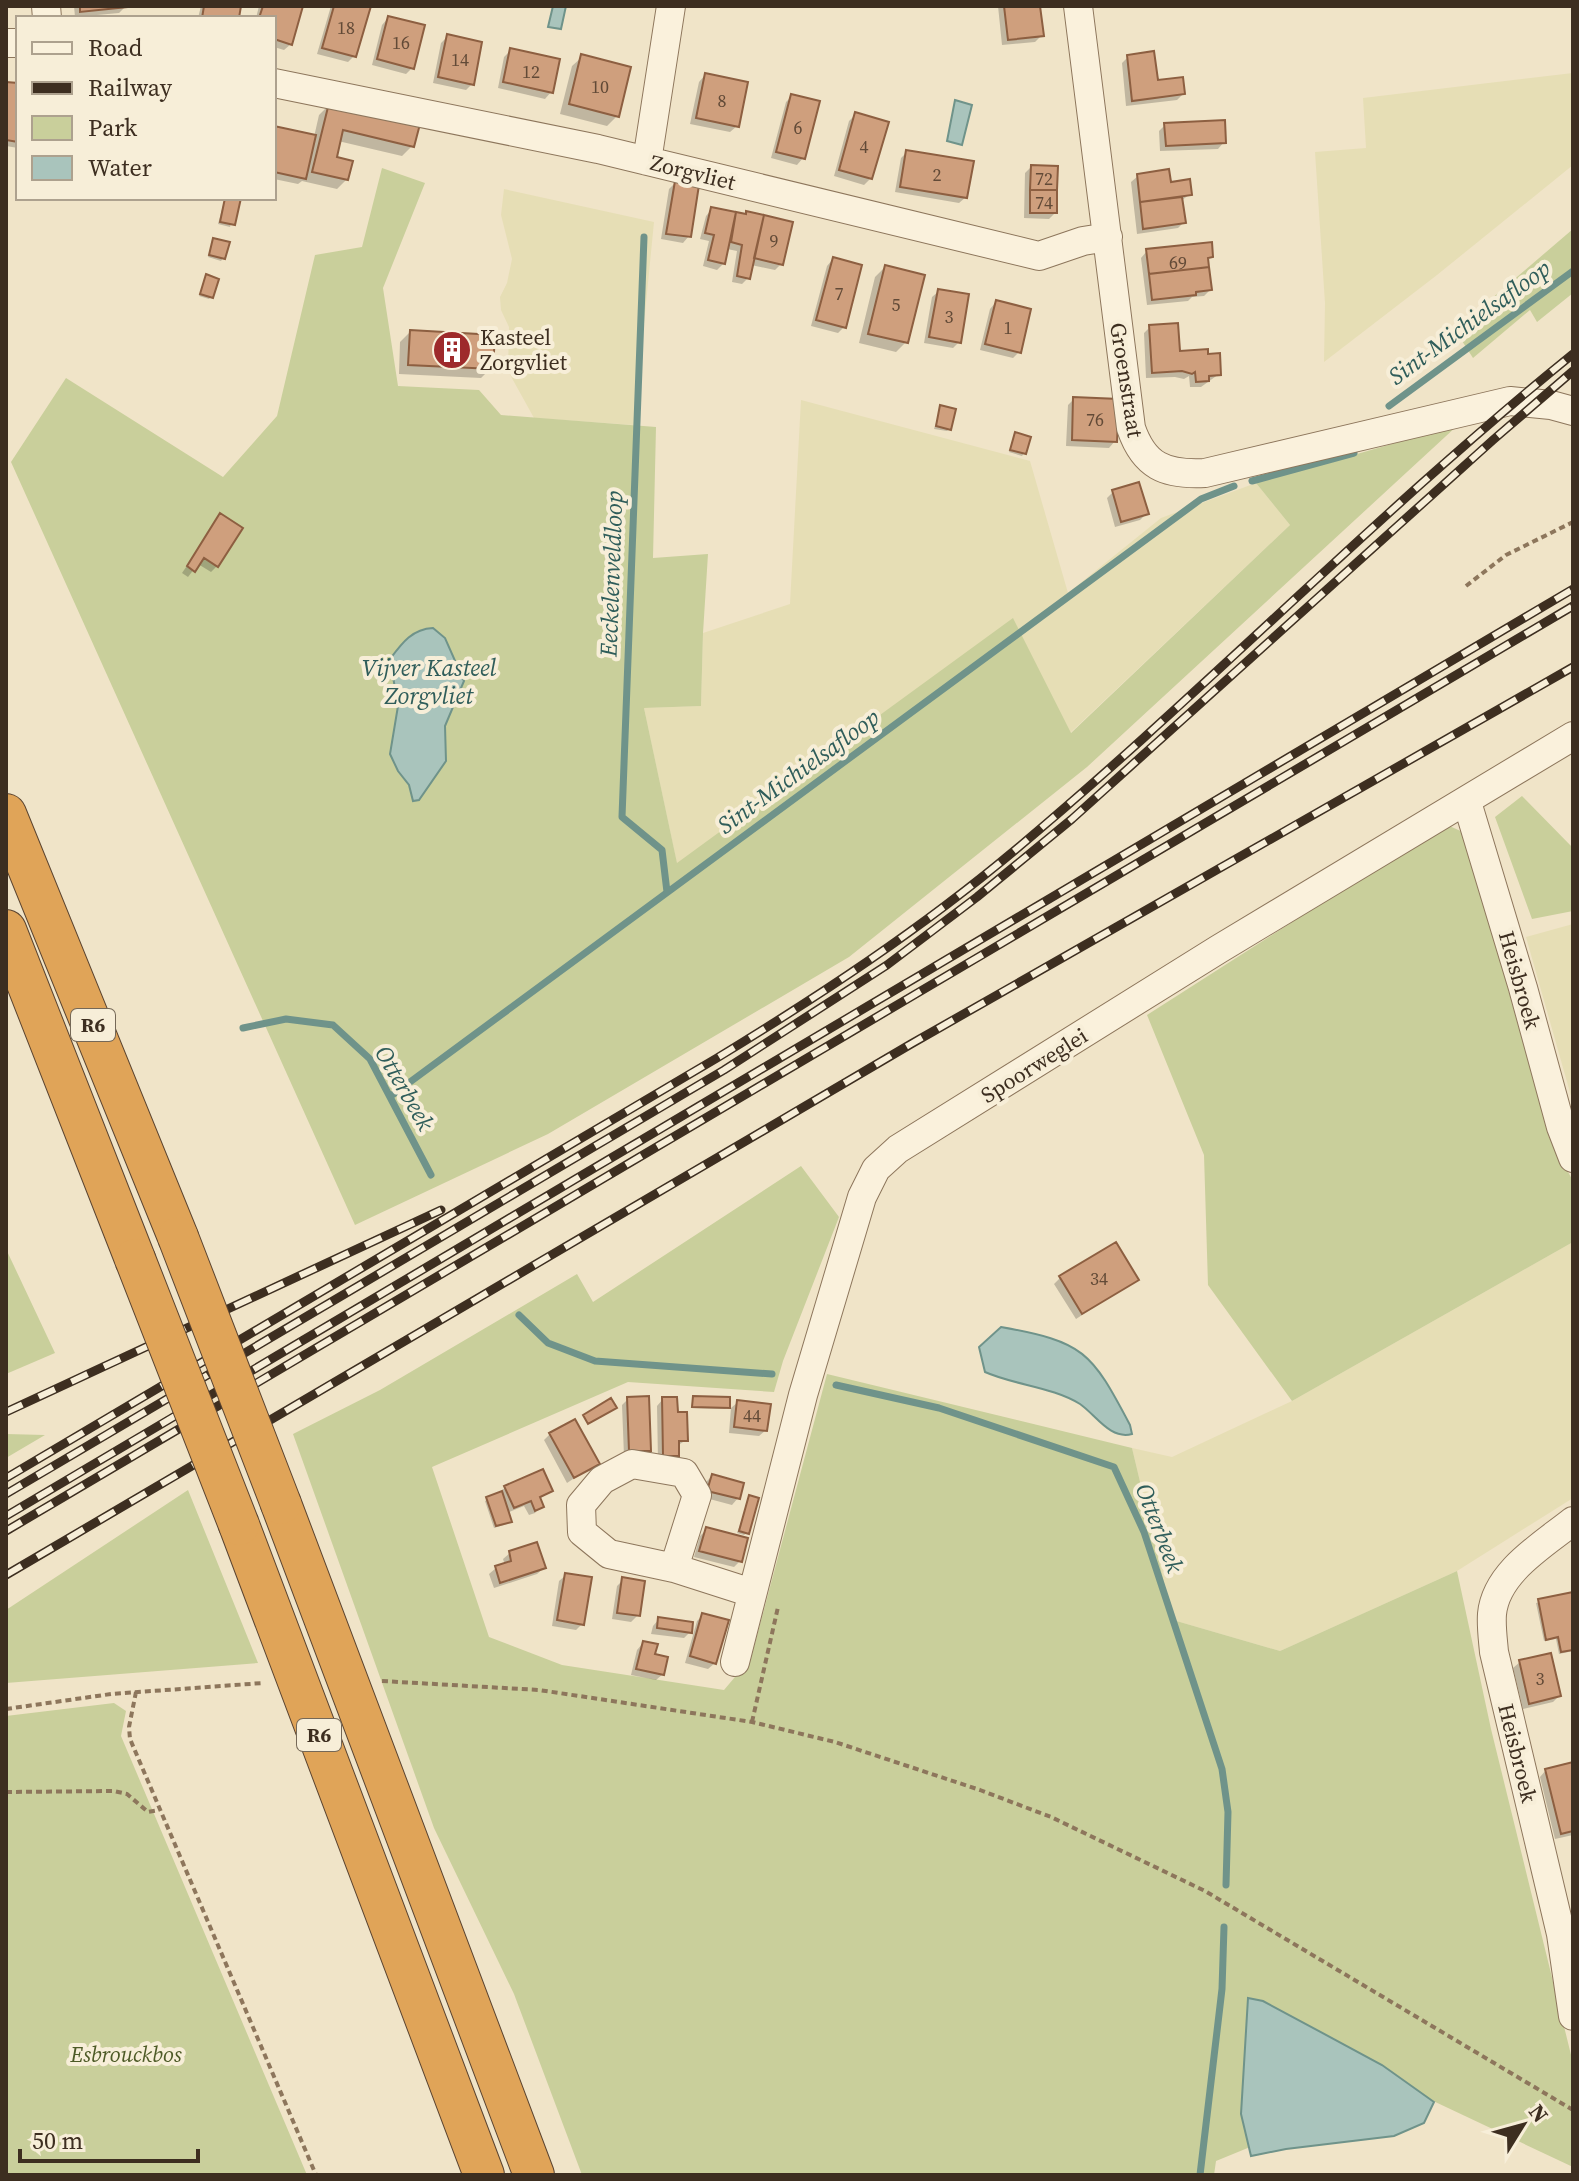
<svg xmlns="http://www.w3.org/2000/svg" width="1579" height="2181" font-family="'Source Serif 4',serif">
  <rect width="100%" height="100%" fill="#f0e4c8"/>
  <path fill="#e6deb5" d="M1573,73V165L1437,275L1324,362L1325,303L1315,152L1366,148L1363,98Z
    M504,189L654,222L634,425L534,418L508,371L509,327L501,310L500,297L507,283L512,259L501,215Z
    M801,400L1030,461L1068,593L1161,518L1256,483L1290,525L1070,733L1013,619L677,864L644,708L701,706L703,633L790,604Z
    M1573,924V1103L1526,937Z
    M1573,1242V1498L1457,1571L1280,1651L1173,1620L1132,1448L1172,1457L1292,1401Z"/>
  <path fill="#c9cf9b" d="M382,168L425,183L383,288L398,386L479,390L501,415L656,427L653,558L708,554L703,633L701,706L644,708L677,863L1013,618L1071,733L1290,525L1256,483L1458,425L1087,767L849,957L548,1134L355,1225L11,462L66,378L223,477L277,416L315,255L362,247Z
    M1573,229V293L1537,322L1530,310L1473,358L1455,330Z
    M1522,796L1573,848V911L1532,919L1495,817Z
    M1445,824L1465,833L1549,1137L1573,1181V1242L1292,1401L1208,1285L1204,1155L1147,1015Z
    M801,1166L839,1217L783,1361L774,1392L628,1382L432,1467L489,1637L562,1665L724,1690L751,1658L827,1374L1132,1448L1173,1620L1280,1651L1457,1571L1491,1729L1573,2063V2167L1272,2025L1255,2145L1216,2161L1214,2175H582L514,1994L434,1828L293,1434L380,1390L577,1274L593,1302Z
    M6,1249L55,1353L6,1374Z
    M6,1434L45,1435L6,1458Z
    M188,1490L258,1663L6,1683V1610Z
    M114,1703L126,1711L121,1736L307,2175H6V1716Z"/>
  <path fill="#a9c4bc" stroke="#6f938a" stroke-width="2" d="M553,6H566L561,29L548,27Z
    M955,100L972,105L962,145L947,141Z
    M433,628L445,638L464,681L445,726L446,761L419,800L413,801L409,785L398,771L390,754L398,706L390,659C402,643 412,629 433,628Z
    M1001,1327C1084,1342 1091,1351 1130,1425L1132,1434C1110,1440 1096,1415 1080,1404C1053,1387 1014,1385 985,1372L979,1347Z
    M1248,1998L1263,2001L1382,2065L1434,2102L1424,2123L1394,2136L1286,2149L1251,2156L1241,2114Z"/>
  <path fill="#0003" d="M74,6H125V7L119,13L75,17Z
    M201,6H239L237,18H198Z
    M259,6H301L291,44L284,50L274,47V18H256Z
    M331,6H368L354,56L348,62L317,54Z
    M998,6H1038L1042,35L1035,42L1002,45Z
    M388,18L412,68L406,74L372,65L382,25Z
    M448,36L472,84L466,90L433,83L441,43Z
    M510,51L551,92L545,99L498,88L504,57Z
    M582,57L617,116L607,126L560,114L572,66Z
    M1128,57L1157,82L1183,94L1177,100L1126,106L1122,63Z
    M705,75L737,126L730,132L690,124L699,82Z
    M6,84L18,85V148L6,146Z
    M792,96L803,158L797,165L771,158L786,102Z
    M329,105L412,146L402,156L338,141L334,158L347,179L337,189L302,181L298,184L274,179V128L314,137L319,115Z
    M856,114L871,178L864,185L834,176L849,121Z
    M1165,125L1224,142L1218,149L1160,151L1159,131Z
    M907,152L966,197L959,203L895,192L901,158Z
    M1031,167L1055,213L1049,219L1024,218L1025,173Z
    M1138,176L1169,184L1190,194L1181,201L1184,222L1178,228L1137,234L1131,182Z
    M675,183L689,236L683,243L661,239L669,189Z
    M225,198H239L230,227L218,224Z
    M712,209L744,216L781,264L775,270L751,265L748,278L742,284L732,282L737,251L727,249L724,263L717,270L703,266L709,241L700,239L706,216Z
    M214,240L223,258L221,261L208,257Z
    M1147,251L1211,256L1207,260L1210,290L1204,296L1192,297L1188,301L1147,305L1141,258Z
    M833,259L844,327L838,333L811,326L827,266Z
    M885,267L906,342L896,352L859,343L875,277Z
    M207,277L211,297L209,299L199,296Z
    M939,291L959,342L953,348L924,343L932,297Z
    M996,302L1019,352L1013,358L980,350L990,309Z
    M1150,327L1178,353L1219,374L1201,387H1190L1189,376L1184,379L1175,377L1146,378L1144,333Z
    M410,332L491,368L481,378L399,374L400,342Z
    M1074,399L1115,441L1109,448L1066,446L1068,405Z
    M941,407L949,429L947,431L934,429Z
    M1015,435L1024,453L1022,456L1009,452Z
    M1113,492L1146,514L1140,520L1115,527L1107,498Z
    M221,516L217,566L211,572L198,564L188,577L182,573Z
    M1060,1278L1136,1280L1076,1319L1054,1284Z
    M693,1398L728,1407L725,1409L691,1408Z
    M628,1399L649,1450L643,1456H624L622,1405Z
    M663,1399L676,1414L686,1440L677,1446V1455L671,1461H658L657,1406Z
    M738,1402L766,1430L759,1436L729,1433L731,1408Z
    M550,1434L597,1463L567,1483L544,1440Z
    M712,1476L738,1498L732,1505L702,1497L706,1482Z
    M505,1488L551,1491L538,1500L541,1506L535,1513L529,1515L524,1506L507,1513L510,1521L507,1524L494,1528L485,1501Z
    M750,1497L747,1533L744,1535L737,1533Z
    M706,1530L740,1561L734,1567L694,1557L700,1536Z
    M510,1553L544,1568L537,1574L494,1588L489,1574L496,1568L505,1565L503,1559Z
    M566,1575L582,1624L576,1630L552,1626L559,1581Z
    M623,1580L638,1615L631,1622L612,1619L617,1586Z
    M1573,1594V1651L1559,1654L1556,1639L1544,1641L1536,1603Z
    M703,1615L715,1663L708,1669L685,1663L697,1621Z
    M659,1619L690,1632L684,1638L651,1634L653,1626Z
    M643,1643L663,1674L656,1680L631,1675L637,1650Z
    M1520,1662L1559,1696L1553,1702L1523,1709L1513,1668Z
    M1573,1764V1835L1555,1839L1540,1777L1546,1770Z"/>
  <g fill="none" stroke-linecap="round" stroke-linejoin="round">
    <path stroke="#6f938a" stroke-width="7" d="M644,237L622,817L662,850L667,892
      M1389,406L1573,271
      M1252,481L1354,453
      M243,1028L286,1019L333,1025L370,1059L431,1175
      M391,1096L1201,499L1234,486
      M519,1315L548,1343L595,1361L772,1374
      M836,1385L939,1408L1114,1467L1144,1532L1222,1769L1228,1812L1226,1885
      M1200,2175L1222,1989L1224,1927"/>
  </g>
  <path fill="#cf9f7d" stroke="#8d5f41" stroke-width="2" d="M80,6H127V7L80,12Z
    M204,6H241L239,18H202Z
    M263,6H303L292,45L274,39V18H259Z
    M334,6H371L356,57L322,48Z
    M1004,6H1040L1044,36L1008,40Z
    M388,16L425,25L414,69L377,59Z
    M447,34L482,42L474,85L438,77Z
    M510,48L560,59L553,93L503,82Z
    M1154,51L1158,80L1183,77L1185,94L1132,101L1127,55Z
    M581,54L631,67L619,117L569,104Z
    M705,73L748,82L739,127L696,118Z
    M6,82L18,83V142L6,140Z
    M791,94L820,101L805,159L776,152Z
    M329,103L420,124L414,147L343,130L337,157L353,161L348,180L312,172Z
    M855,112L889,122L872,179L839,170Z
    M1225,120L1226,143L1166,146L1164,123Z
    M274,126L316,135L306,179L274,172Z
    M906,150L974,161L967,198L900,187Z
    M1031,165L1058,166L1057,190H1030Z
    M1169,169L1171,182L1190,179L1192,195L1140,202L1137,174Z
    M675,181L699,185L691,237L666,234Z
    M1030,190H1057V213H1030Z
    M1182,197L1186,223L1143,229L1140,202Z
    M225,198H241L235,225L220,222Z
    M711,207L736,212L725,264L708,260L714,235L705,233Z
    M746,211L764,215L750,279L737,276L742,245L731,242L736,212L746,214Z
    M764,215L793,222L783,265L754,258Z
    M213,238L230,242L225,259L209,255Z
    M1212,242L1213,257L1208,258L1209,267L1149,274L1146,249Z
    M833,257L862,265L846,328L816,320Z
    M885,265L925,275L908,343L868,334Z
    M1209,267L1212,290L1196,292V295L1152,300L1149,274Z
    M206,274L219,279L213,298L200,294Z
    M938,289L969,294L961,343L929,337Z
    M996,300L1031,309L1021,353L985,344Z
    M1178,323L1180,351L1208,349V354L1220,353L1221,375L1209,376V381L1196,382L1195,372L1192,374L1182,371L1152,373L1149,325Z
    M410,330L495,335L493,369L408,365Z
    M1073,397L1119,399L1117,442L1072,440Z
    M940,405L956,409L951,430L936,426Z
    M1015,432L1031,437L1026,454L1010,450Z
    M1139,482L1149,514L1121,522L1112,490Z
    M220,513L243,528L218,567L204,558L195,572L187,566Z
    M1116,1242L1139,1280L1082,1314L1059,1276Z
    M649,1396L651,1451H629L627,1397Z
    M693,1396L730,1397V1408L692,1407Z
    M662,1397H677L678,1412H687L688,1441H679V1456H663Z
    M611,1398L617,1408L588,1424L583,1415Z
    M737,1400L771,1404L767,1431L734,1427Z
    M575,1419L600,1464L574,1478L549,1433Z
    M543,1469L553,1491L540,1497L544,1507L535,1511L531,1501L514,1508L504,1486Z
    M712,1474L744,1483L740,1499L707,1491Z
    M502,1491L512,1522L496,1526L486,1497Z
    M749,1495L759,1498L749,1534L739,1531Z
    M706,1527L748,1538L742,1562L699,1551Z
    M537,1542L546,1568L500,1583L495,1566L511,1561L509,1551Z
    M565,1573L592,1577L584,1625L557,1620Z
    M622,1577L645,1581L640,1616L617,1613Z
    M1573,1592V1650L1561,1652L1558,1637L1546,1640L1538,1599Z
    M702,1613L729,1620L716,1664L690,1656Z
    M658,1617L693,1622L692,1633L657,1628Z
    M643,1641L658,1644L655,1654L668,1657L664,1675L636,1669Z
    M1551,1653L1561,1696L1529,1704L1519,1660Z
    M1573,1762V1831L1561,1834L1545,1769Z"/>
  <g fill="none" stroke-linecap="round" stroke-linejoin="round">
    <defs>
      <path id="minor" d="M46,6L47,18
        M1078,6L1131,428C1144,466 1165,475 1205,473L1510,401L1551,405L1573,411
        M6,43H18
        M274,83L598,149L1039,256L1083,241L1108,237
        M647,161L671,6
        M1467,802L1523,988L1561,1127L1573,1158
        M1573,1521C1543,1545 1496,1572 1492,1614C1491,1626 1493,1640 1494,1652L1561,1934L1573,2016
        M674,1568L697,1495L684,1473L632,1464L602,1480L581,1505L582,1532L609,1554L674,1568L752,1593
        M735,1662L803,1395L862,1197L876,1169L898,1149L1219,949L1573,736"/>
      <path id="highway" d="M6,814L178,1237
        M6,930L135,1259
        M281,1504L534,2175
        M239,1525L484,2175"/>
    </defs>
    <use href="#minor" stroke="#8d765c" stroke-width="30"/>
    <use href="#highway" stroke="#5b4430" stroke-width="42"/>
    <path stroke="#8d765c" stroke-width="4" stroke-dasharray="6 4" stroke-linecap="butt" d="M1466,586L1506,555L1573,522
      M382,1681L539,1690L752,1722L835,1742L980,1790L1051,1817L1205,1891L1573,2110
      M136,1692L129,1727L130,1739L316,2175
      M6,1709L111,1694L263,1683
      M752,1722L778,1607
      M6,1792L114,1791L127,1794L148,1812L159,1810"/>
    <use href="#minor" stroke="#faf1dc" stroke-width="28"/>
    <use href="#highway" stroke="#e0a458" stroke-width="40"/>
    <defs>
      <path id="rail" d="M6,1412L441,1210
        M6,1478L717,1058C819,996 921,929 1014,851C1205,691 1379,511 1573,354
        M6,1494L724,1070L887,965L977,897L1072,819L1493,440L1573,371
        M6,1516L1573,589
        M6,1531L1573,606
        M6,1575L911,1044L1573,667"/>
    </defs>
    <use href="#rail" stroke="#3d2e20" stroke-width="9"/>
    <use href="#rail" stroke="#f7eed8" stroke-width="6" stroke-dasharray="18" stroke-linecap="butt"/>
    <defs>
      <path id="highway-bridge" d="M178,1237L281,1504
        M135,1259L239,1525"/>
    </defs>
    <use href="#highway-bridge" stroke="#5b4430" stroke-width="42" stroke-linecap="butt"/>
    <use href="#highway-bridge" stroke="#e0a458" stroke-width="40"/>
  </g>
  <defs>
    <symbol id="building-disc" viewBox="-11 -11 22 22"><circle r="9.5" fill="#9e2a2b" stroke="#f7eed8"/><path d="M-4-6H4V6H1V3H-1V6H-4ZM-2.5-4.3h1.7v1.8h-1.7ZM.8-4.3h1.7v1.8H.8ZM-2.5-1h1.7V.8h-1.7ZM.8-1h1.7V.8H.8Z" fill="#fff"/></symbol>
  </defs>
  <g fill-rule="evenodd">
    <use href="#building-disc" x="430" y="328" width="44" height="44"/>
  </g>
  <g text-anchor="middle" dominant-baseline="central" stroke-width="8" stroke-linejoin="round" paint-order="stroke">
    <g font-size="18" fill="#624a37">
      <text x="346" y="27">18</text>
      <text x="401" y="42">16</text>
      <text x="460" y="59">14</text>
      <text x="531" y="71">12</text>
      <text x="600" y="86">10</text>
      <text x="722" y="100">8</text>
      <text x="798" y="127">6</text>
      <text x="864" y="146">4</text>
      <text x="937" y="174">2</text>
      <text x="1044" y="178">72</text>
      <text x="1044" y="202">74</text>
      <text x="774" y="240">9</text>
      <text x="1178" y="262">69</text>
      <text x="839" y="293">7</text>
      <text x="896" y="304">5</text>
      <text x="949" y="316">3</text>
      <text x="1008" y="327">1</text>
      <text x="1095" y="419">76</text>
      <text x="1099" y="1278">34</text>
      <text x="752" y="1415">44</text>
      <text x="1540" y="1678">3</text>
    </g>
    <g fill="#f7eed8" stroke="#756857" stroke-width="2">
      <rect x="71" y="1009" width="44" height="32" rx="6"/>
      <rect x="297" y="1719" width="44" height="32" rx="6"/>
    </g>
    <g font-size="20" font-weight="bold" fill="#3d2e20">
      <text x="93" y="1025">R6</text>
      <text x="319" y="1735">R6</text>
    </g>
    <g font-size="22" fill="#3d2e20" stroke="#f7eed8">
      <text transform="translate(693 172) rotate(14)">Zorgvliet</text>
      <text transform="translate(1127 380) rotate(81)">Groenstraat</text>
      <text transform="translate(1520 980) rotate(74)">Heisbroek</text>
      <text transform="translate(1034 1065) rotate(-32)">Spoorweglei</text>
      <text transform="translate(1518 1753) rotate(76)">Heisbroek</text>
    </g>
    <g font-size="22" fill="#3d2e20" stroke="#f7eed8" text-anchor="start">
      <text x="480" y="337">Kasteel<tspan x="480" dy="25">Zorgvliet</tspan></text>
    </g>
    <g font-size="22" font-style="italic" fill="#4d5a26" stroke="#f7eed8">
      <text x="126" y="2054">Esbrouckbos</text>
    </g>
    <g font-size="24" font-style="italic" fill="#2f5d5a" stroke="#f7eed8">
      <text transform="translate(1469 322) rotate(-36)">Sint-Michielsafloop</text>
      <text transform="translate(611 574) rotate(-88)">Eeckelenveldloop</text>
      <text x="429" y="667">Vijver Kasteel<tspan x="429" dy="28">Zorgvliet</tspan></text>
      <text transform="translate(798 771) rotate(-36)">Sint-Michielsafloop</text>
      <text transform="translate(405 1088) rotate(60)">Otterbeek</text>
      <text transform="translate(1160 1528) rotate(69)">Otterbeek</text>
    </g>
  </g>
  <rect width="1579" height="2181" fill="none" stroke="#3d2e20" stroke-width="16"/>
  <rect x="16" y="16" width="260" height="184" fill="#f7eed8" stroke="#ada18e" stroke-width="2"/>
  <rect x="32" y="42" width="40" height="12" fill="#faf1dc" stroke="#ada18e" stroke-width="2"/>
  <text x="88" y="56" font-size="24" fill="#3d2e20">Road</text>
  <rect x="32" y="82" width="40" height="12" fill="#3d2e20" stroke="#ada18e" stroke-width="2"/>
  <text x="88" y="96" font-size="24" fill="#3d2e20">Railway</text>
  <rect x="32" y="116" width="40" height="24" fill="#c9cf9b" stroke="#ada18e" stroke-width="2"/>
  <text x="88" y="136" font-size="24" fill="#3d2e20">Park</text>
  <rect x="32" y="156" width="40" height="24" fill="#a9c4bc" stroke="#ada18e" stroke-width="2"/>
  <text x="88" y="176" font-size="24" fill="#3d2e20">Water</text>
  <g transform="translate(1523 2125) rotate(53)" stroke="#f7eed8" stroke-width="6" paint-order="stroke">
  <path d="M0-6L14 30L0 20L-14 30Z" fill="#3d2e20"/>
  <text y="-12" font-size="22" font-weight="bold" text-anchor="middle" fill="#3d2e20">N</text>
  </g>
  <path d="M20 2149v12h178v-12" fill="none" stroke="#3d2e20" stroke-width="4"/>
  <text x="32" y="2149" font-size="24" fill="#3d2e20" stroke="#f7eed8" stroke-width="6" paint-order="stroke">50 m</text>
</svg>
